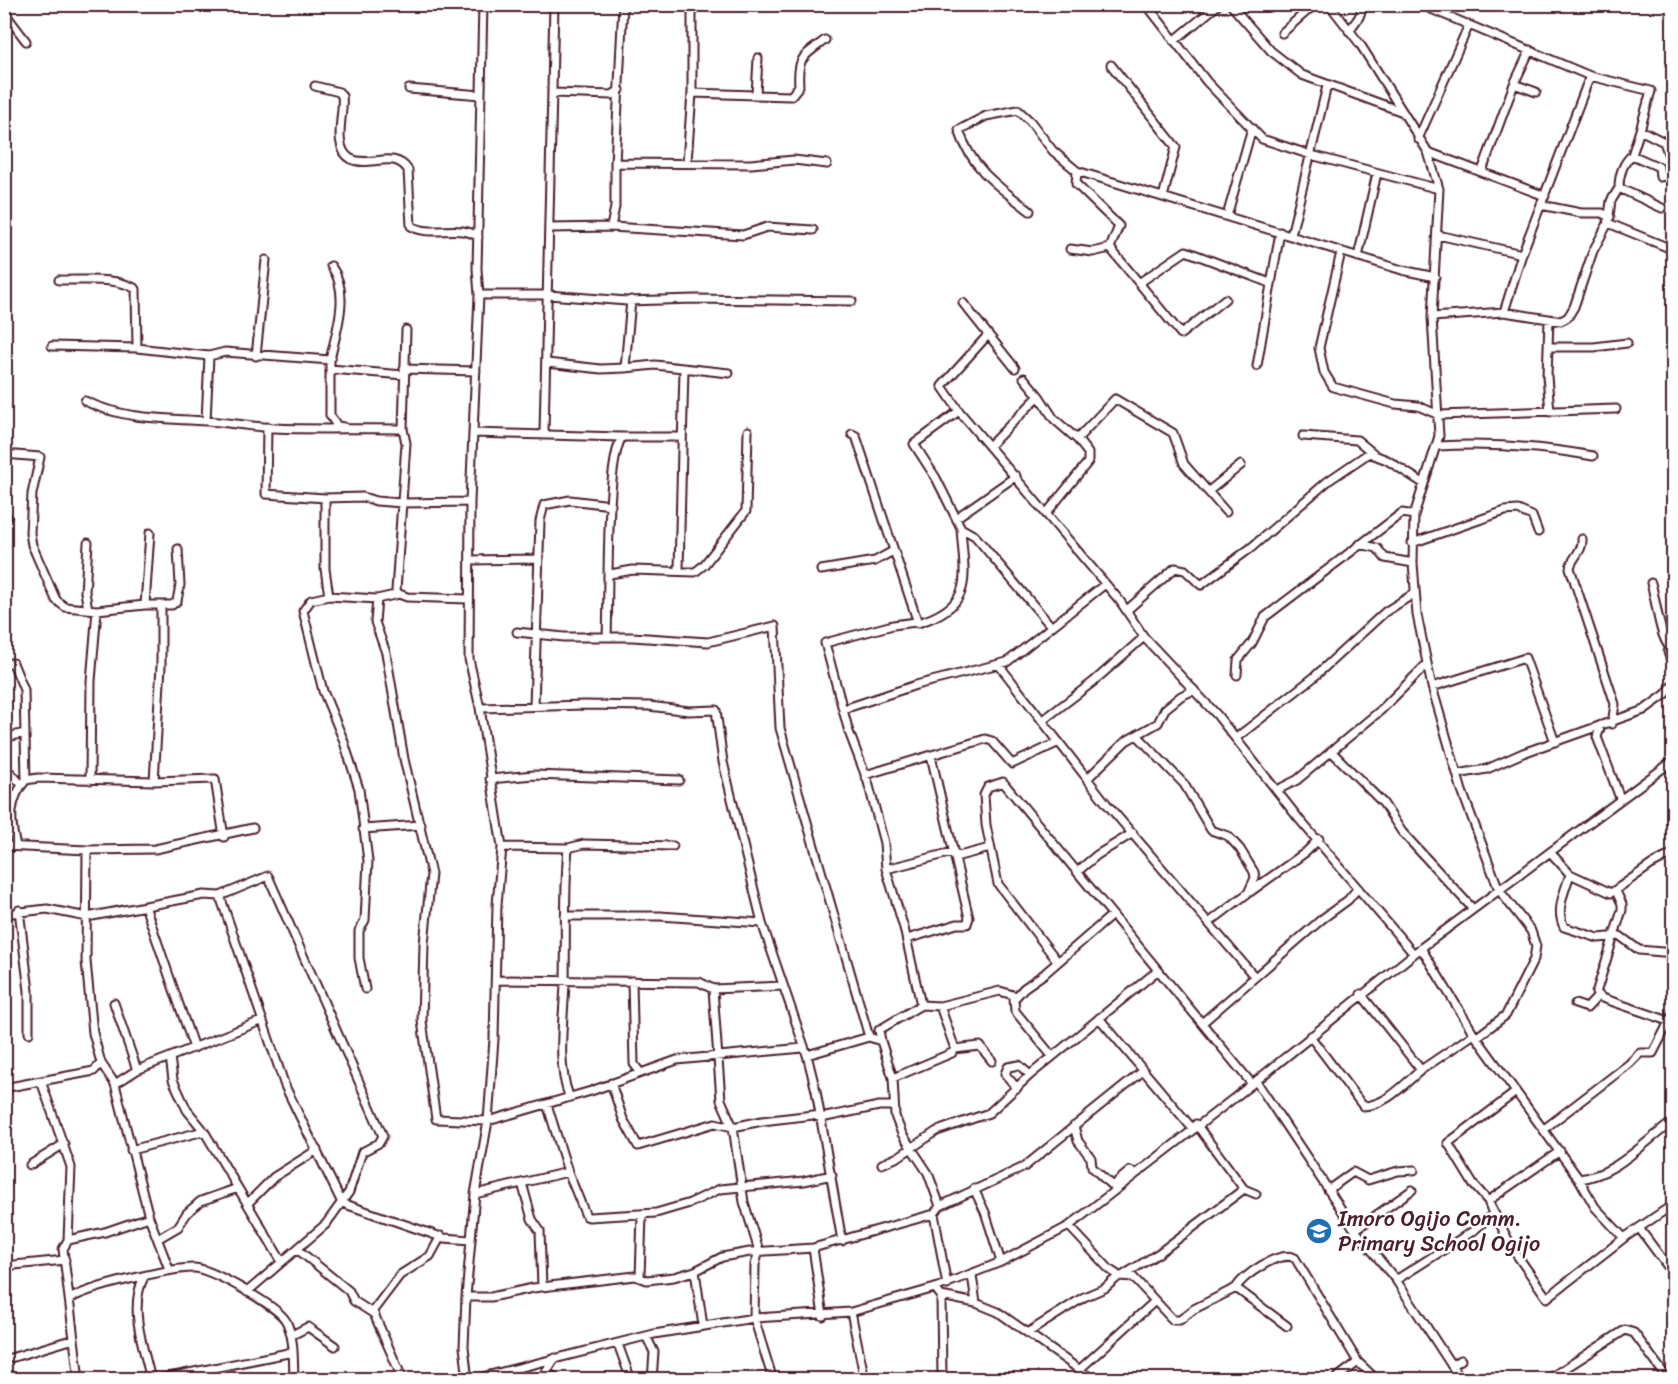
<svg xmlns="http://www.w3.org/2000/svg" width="1678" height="1384" font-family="Sriracha,sans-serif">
  <rect width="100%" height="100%" fill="#fff"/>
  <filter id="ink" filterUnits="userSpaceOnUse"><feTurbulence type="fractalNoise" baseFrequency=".0167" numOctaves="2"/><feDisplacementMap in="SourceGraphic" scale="12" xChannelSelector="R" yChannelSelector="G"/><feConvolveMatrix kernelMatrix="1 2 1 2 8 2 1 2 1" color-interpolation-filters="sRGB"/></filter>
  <g filter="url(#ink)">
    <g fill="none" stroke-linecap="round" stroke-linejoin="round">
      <defs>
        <path id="minor" d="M692,4V93
          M1146,4L1207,82L1262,139L1311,155L1439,189
          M1230,4L1271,51L1302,75L1403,112
          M1329,4L1360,44L1428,152L1439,189L1432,317L1439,436L1414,515L1413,563L1417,615L1432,687L1462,791L1499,890L1531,931L1536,946L1534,959L1506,1015L1477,1037
          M1421,4L1431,9
          M1433,4L1431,9L1590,76L1651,91L1640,130L1664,142L1674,170
          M1562,4L1563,6
          M4,12L26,41
          M1349,31L1359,17L1364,4
          M1282,33L1315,4
          M1174,41L1219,4
          M1111,65L1176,147L1163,197
          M1514,84L1530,50
          M315,86L339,92L342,96C345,112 331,148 351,159C370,168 394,149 408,170L411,226C431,238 461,223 478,237
          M409,89L481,95
          M553,93L612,95L620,90
          M756,95L758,58
          M1418,139L1468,27
          M1428,152L1545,196
          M1632,155L1640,130
          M687,162L692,93L791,96L799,86C797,57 803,57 825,40
          M615,163L623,4
          M1077,171L1076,184L1119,226L1110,248L1139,283L1186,251L1270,283
          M1482,171L1514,84L1536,92
          M1619,188C1619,175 1622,164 1632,155L1659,167L1660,177L1674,174
          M1541,205L1581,213H1602L1610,217
          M1030,211C998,186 972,170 959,130L986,116L1018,110L1030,121L1053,151L1077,171L1402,270L1435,277
          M1227,216L1252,128
          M1608,223L1674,250
          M611,227L743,235L767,227L813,230
          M549,228L611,227L615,207V163L751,164L794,160L827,164
          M1291,235L1327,86
          M1438,235L1522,254
          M1070,249L1093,252L1110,248
          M1341,252L1319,348L1324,372L1333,387L1395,404L1418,406L1439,415L1616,409
          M1358,257L1377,173
          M59,280C83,281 115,276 136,289L137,348L209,356L225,352L330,360V415L337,426L344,427
          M1139,283L1181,334L1225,299
          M479,295H548L627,301L695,299L852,301
          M963,303L1015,368
          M1504,312L1522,254L1590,76
          M1432,317L1504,312L1561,321L1568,317L1574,307L1593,251L1608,223L1611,201L1619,188L1662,208
          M1549,320L1547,376L1550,412
          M406,330L403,429L406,443L396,591L399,594L407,597L468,599
          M987,336L942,386L959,411L1120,601L1144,637L1217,715L1299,819L1413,953
          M52,346L137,348
          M1548,347H1594L1627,343
          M256,356L266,260
          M330,360C336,331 351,293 331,266
          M547,363L601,369L625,368L631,300
          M1257,366L1280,232
          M625,368L655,365L729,373
          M330,369L404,375
          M404,369L476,371
          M1039,396L1054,419L1077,439L1115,399L1173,433L1184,464L1226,512
          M85,401C124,420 164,418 206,421C229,422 252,427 275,428C317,430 360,428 403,429
          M959,411L914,444L936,478L961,528L975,536L1050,625
          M206,421L209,356
          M267,427L266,494L325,498
          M474,433L622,437
          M544,433L554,4
          M852,434L856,436L918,623C976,605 964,578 961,528
          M1303,436L1357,440L1373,453
          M989,446L1039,396L1024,378
          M1438,446C1490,443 1542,447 1593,456
          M4,454L40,457L32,494L30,533L32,545L56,600L65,607L97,610L145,605
          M1210,490L1241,465
          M1046,514L1088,462V453L1077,439
          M4,518L7,517
          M956,518L1016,476
          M150,533L145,605H172L177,601L180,585L178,549
          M1582,539C1583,552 1572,557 1570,568L1615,704L1612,724
          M88,543L85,592L88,609
          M1412,543L1505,511L1518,510L1532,516L1538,532
          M1360,544L1377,548L1385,558L1413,563
          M470,560L538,559
          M679,570L684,369
          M821,570L875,561L893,551
          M610,574L633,570L695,572L704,565L746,511L748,431
          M1651,583C1656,600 1659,633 1668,645
          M399,594L377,599L375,622L386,653L404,759L431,874L424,944L422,1021L436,1119L488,1121L591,1091L677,1060L803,1048
          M329,596L311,600L303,611L323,691L343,739L359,789L368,861L365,920L359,931V958L365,989
          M377,599L329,596L325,569V498L363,497L376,501L402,503L470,502
          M1127,610L1175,568L1185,570L1201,585L1252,547L1328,481L1369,453L1387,460L1423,483
          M916,622L893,625L825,643L849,732L868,782L884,843L886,869L904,928L921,1005
          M517,632L564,637H632L708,642L775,626L780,728L869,1037L881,1041L893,1078L895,1116L902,1134L928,1173L940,1206L934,1214L947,1285
          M607,637C609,596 605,464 622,437H681
          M1674,637L1668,652L1674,670
          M4,663H13L24,690L26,780
          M999,665L1106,803L1254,976
          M1237,675L1238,660L1252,643L1265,617L1402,513L1414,515
          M1432,687L1525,658L1555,742
          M534,706L540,521L544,505L570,500L611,505
          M480,708L584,705L649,706L689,711L716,710L723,762L762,923L807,1055L816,1091L842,1241
          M844,709L916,685L1007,662L1104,585
          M1042,721L1093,682L1144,637
          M1601,725L1597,737L1620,798
          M1137,735L1184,784L1211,830L1228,836L1240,849L1254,872L1255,878L1248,893L1210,922
          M4,738L25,733
          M1236,738L1313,678L1385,612L1415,593
          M1331,751L1383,803L1402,832L1473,909
          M1457,774L1487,769L1523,753L1644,710L1666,694L1674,683
          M4,775L11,773L22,785
          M865,775L985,739L992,741L1012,764L1059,742
          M490,779L534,775L679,780
          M1087,779L1126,741L1158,723L1165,709L1181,696L1194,690
          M90,780L91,681L97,610
          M154,781L161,666V606
          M1277,790L1297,780L1381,710L1427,664
          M363,829L421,825
          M4,846L87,850L155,849L253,828
          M16,846C10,822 8,800 26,780L38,778L154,781L215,779L224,837
          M502,847L568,848L584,844L673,846
          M568,848C564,893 566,937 565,982C564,1018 556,1062 569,1096
          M87,850L86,961L93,1033L101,1063L115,1084L149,1217L169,1269
          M1550,852L1570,874L1611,893L1651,865L1674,853
          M886,869L953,852L959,856L990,848
          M1078,871L1097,855L1133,833
          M1570,874C1565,891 1555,910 1564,927L1598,938L1620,936L1639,950L1674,953
          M1616,891L1622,904V910L1596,993L1602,998L1669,1021
          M1250,892L1306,852L1319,839
          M220,896L285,1086L342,1203L444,1238L471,1240
          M145,906L194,1048
          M19,910L29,991V1033
          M4,914L47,909L87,917L204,895L220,896L268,876L383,1136L379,1143L362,1152L349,1192L326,1224L247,1292
          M565,916H660L762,923
          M907,939L957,924H967L969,918L931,756
          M1421,948L1474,1034L1579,1179C1617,1175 1643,1142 1674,1121
          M1058,962L998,884L986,825L984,795L988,787L1003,782L1252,1084
          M496,980L699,982L713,989L782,986
          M632,981L634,1064L640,1072
          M713,989L721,1100L733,1127L744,1202L759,1251L755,1265L754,1318L773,1380
          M1361,994L1421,1070L1474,1034
          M114,1003L137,1070
          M1575,1004L1587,1008L1598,996
          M1099,1018L1192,1128
          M1202,1023L1322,919L1348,900L1358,888
          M1310,1036L1363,1106C1387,1105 1403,1085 1421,1070
          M881,1041L879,1030L921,1005L940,1006L1000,991L1016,996
          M955,1049L980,1046L992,1061
          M807,1055L869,1037
          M1052,1056L1015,1011L1014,999L1024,988L1044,974L1111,916
          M170,1057L173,1080L187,1110L204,1131L282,1262
          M893,1078L952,1053L955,1049L940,1006
          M41,1081L71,1167L68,1240L63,1249L79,1380
          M1256,1081L1355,1230L1396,1280L1461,1380
          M611,1083L623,1119L638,1146L715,1123L733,1127L762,1121L813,1115L821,1118L879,1106H894
          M115,1084L137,1070L261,1021
          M4,1088L94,1071L101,1063
          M1017,1088L1005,1074L1008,1067L1019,1065L1030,1075
          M547,1104L568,1172L586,1216L589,1217L656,1213L690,1203L720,1189L804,1181L832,1175
          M1196,1124L1244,1189L1256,1194
          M1074,1126L1078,1141L1091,1158L1092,1167L1112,1186L1130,1171L1136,1173
          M1544,1129L1629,1064L1640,1053H1653L1674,1012
          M131,1150L204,1131
          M1560,1151L1488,1201L1514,1251L1547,1298L1624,1238
          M882,1164L898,1157L937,1131L989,1113L1030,1075L1157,971
          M30,1165L64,1144
          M1579,1179L1595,1207L1624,1238L1674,1204
          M522,1183L532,1219L540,1231L542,1287
          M974,1189L985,1212L1001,1262
          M1328,1190L1353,1172L1368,1180L1398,1171L1414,1170
          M475,1194L568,1172
          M248,1203L274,1177L317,1150
          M940,1206L1024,1167L1143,1071
          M1069,1226L1109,1269L1119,1276L1133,1277L1173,1320H1180L1194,1309L1236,1288L1287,1326
          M1639,1228L1674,1275
          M1355,1230L1412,1190
          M159,1238L178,1227L187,1213L201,1201L238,1188
          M68,1240L105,1232L149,1217
          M813,1248L823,1316
          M297,1249L349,1291L354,1301L374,1314L403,1380
          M4,1266L65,1260
          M695,1271L703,1326
          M972,1275L976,1303
          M1122,1276L1159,1253L1244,1189
          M144,1277C128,1308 144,1348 151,1380
          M640,1278L642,1214
          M1396,1280L1473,1231L1493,1214L1488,1201L1473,1184L1448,1143L1516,1092
          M935,1288L1001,1262L1069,1226L1256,1081L1421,948L1674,760
          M1236,1288C1243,1275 1280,1250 1295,1258L1358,1362
          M941,1296L942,1380
          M466,1297H491L533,1288L635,1276L647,1280L674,1277L695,1271L722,1257L750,1252L813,1248L934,1214
          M70,1299C88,1287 174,1267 195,1268C211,1269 278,1306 286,1321C295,1339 293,1360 294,1380
          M372,1312L400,1275L430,1256L441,1236
          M851,1312L865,1380
          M1029,1332L1084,1297L1105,1288L1119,1276
          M292,1335L308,1327L335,1346
          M646,1336L654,1352L652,1380
          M618,1344L631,1380
          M4,1360L74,1339
          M1451,1365L1461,1360
          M1080,1369L1155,1301
          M154,1380L293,1352
          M468,1380L464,1347L466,1297L475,1194L488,1121L494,1039L497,905L502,847L480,708L469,659L470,502L479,295L477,269L483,4
          M470,1380L654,1334L754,1318L851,1312L935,1288L941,1296L976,1303L998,1312L1094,1380
          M541,1380L555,1358
          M544,1380L553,1376L560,1380
          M1334,1380L1358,1362L1377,1380
          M1547,1380L1625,1330L1634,1333L1665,1375
          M1661,1380L1665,1375L1674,1377"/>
      </defs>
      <use href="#minor" stroke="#4a1f2b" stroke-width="11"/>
      <use href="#minor" stroke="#fff" stroke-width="7"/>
    </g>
  </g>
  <defs>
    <symbol id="school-disc" viewBox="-11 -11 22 22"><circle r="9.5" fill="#1f6fb2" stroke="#fff"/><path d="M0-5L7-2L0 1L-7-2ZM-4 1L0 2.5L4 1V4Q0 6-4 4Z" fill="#fff"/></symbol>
  </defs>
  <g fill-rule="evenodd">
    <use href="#school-disc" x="1304" y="1216" width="30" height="30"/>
  </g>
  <g text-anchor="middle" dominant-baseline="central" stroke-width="5" stroke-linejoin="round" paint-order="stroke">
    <g font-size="22" fill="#4a1f2b" stroke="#fff" text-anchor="start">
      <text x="1338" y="1218">Imoro Ogijo Comm.<tspan x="1338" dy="25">Primary School Ogijo</tspan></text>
    </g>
  </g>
  <rect width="1678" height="1384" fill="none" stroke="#fff" stroke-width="24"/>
  <rect x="12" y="12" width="1654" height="1360" fill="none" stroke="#4a1f2b" stroke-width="2" filter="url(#ink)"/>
</svg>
